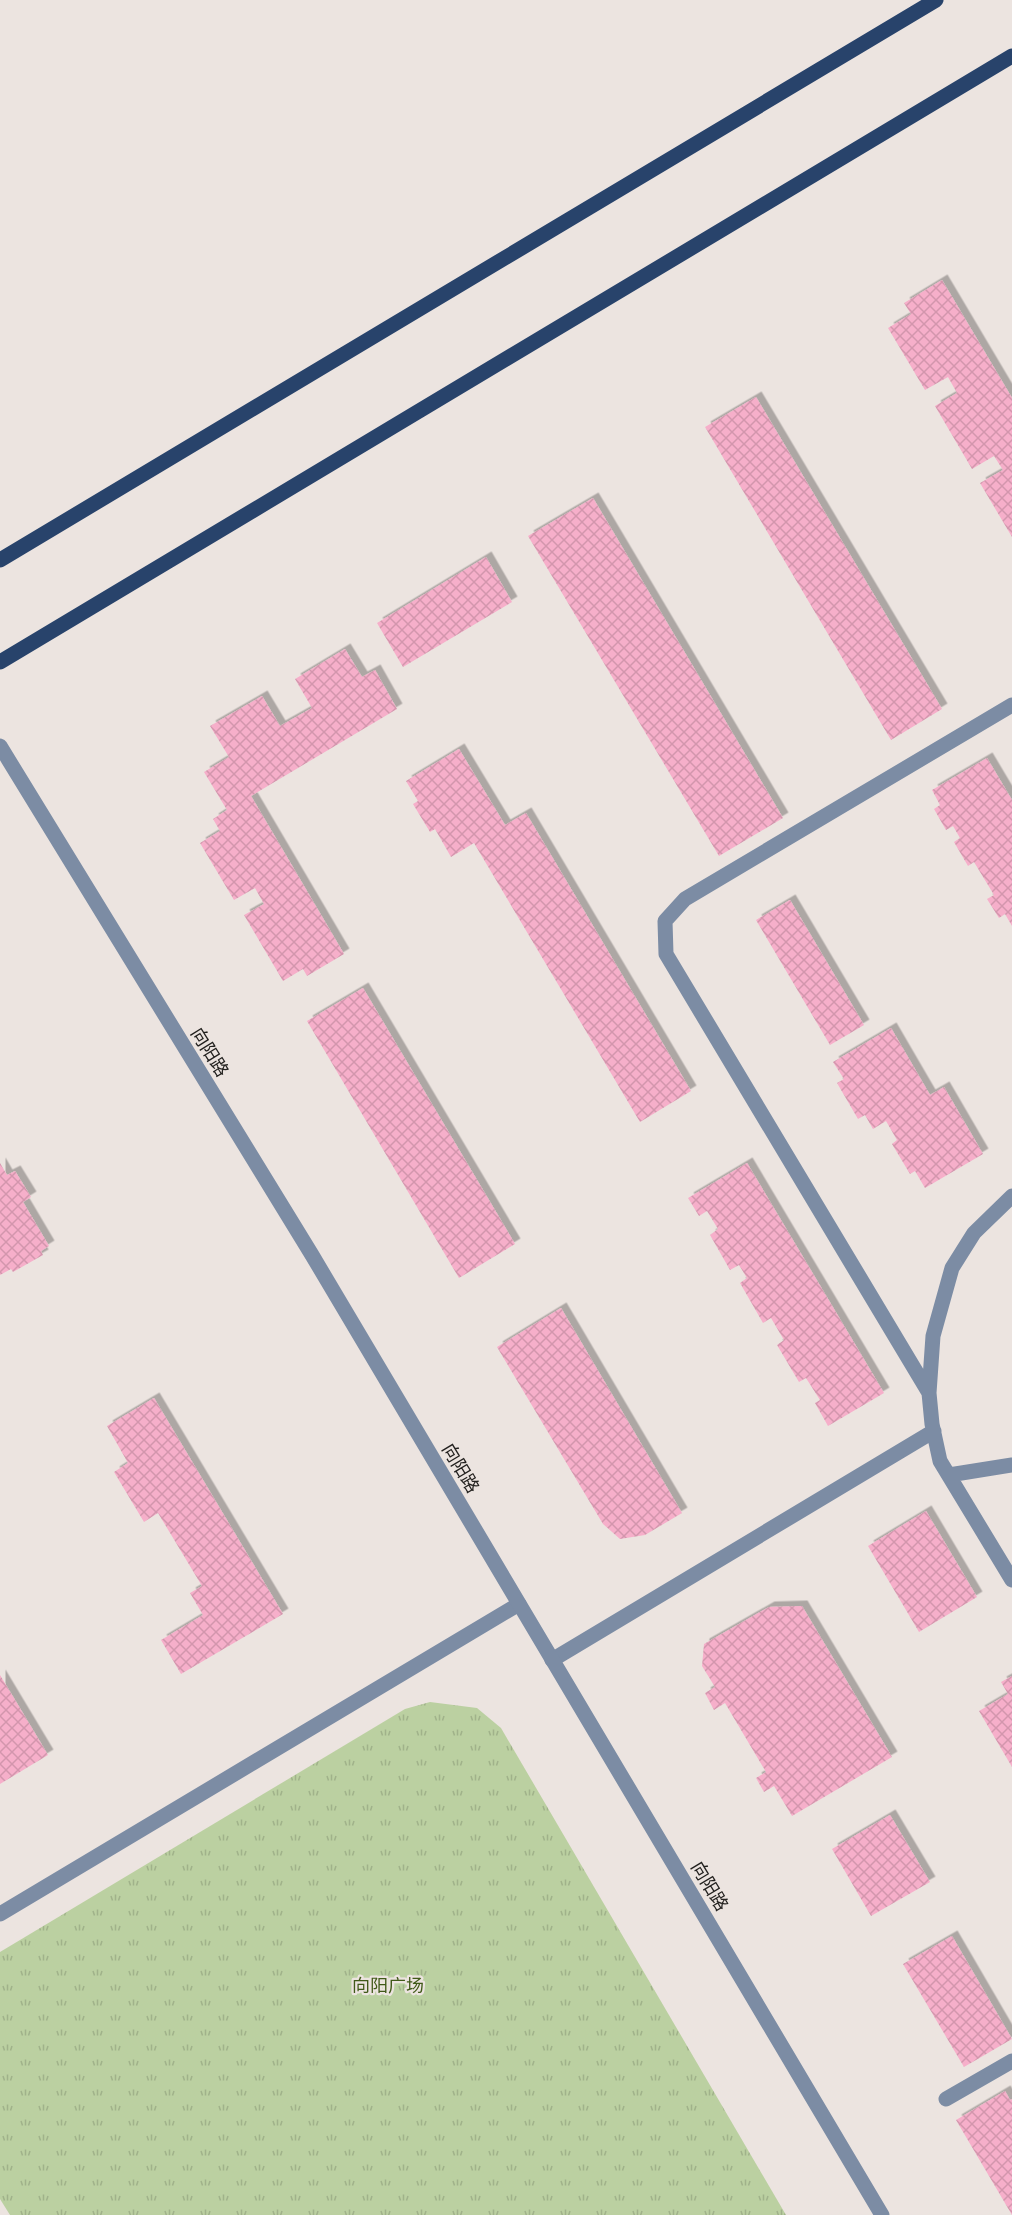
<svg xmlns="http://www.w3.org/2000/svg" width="1012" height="2215" font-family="'Asap Condensed','Noto Sans SC',sans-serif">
  <defs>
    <pattern id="park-tufts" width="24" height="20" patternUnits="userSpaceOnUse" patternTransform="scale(1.5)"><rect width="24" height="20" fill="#bbd0a1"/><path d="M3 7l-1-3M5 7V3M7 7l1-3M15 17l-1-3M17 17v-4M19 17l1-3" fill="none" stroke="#a0b28a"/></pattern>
    <pattern id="building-cross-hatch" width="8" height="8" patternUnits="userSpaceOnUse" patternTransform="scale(1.5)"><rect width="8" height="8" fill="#f6afca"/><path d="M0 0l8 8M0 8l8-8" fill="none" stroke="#d396ad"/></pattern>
    <filter id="shadow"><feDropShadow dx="5.5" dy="-5.5" stdDeviation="0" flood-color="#0004"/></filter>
  </defs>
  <rect width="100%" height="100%" fill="#ece4e0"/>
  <path fill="url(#park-tufts)" d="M430,1702L477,1708L501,1728L786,2215H10L0,2199V1952L405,1709Z"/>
  <path fill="url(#building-cross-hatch)" filter="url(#shadow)" d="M942,280L1012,398V537L980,483L1003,470L994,456L972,469L935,406L957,393L948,377L925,390L888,328L911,314L904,303Z
    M756,397L942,709L891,740L705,427Z
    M593,498L783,818L719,856L528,536Z
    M486,557L512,602L403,667L377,623Z
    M345,649L362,677L375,670L397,709L251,796L344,954L307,976L303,969L283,981L244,915L264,904L255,888L234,900L200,843L220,831L213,819L227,810L204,772L229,757L210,726L262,696L280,726L312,708L295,679Z
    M459,749L505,825L526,813L691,1091L640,1122L474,843L451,857L435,829L430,832L413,804L418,801L406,781Z
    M987,758L1012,800V926L1005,914L999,918L987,899L994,895L974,862L968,866L954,842L960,838L953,826L946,830L934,809L940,805L932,790Z
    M790,900L864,1025L830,1045L756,920Z
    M363,988L515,1244L459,1278L307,1021Z
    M891,1028L930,1095L944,1087L983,1154L925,1188L915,1171L910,1174L892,1144L897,1140L886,1121L873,1129L865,1115L858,1119L837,1083L844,1079L833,1062Z
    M0,1163L7,1175L15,1171L31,1197L23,1202L49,1246L41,1251L43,1255L13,1272L11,1269L0,1275Z
    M747,1163L884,1393L828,1426L815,1403L820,1400L806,1378L799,1382L777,1345L784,1340L771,1318L763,1323L740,1283L747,1278L739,1265L730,1270L710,1235L718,1229L707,1211L699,1216L688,1198Z
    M561,1308L682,1513L645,1535L620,1539L603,1524L497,1347Z
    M154,1398L283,1614L181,1674L161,1640L203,1615L190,1593L202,1586L158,1513L144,1522L114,1472L128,1463L107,1426Z
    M926,1511L977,1597L919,1632L868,1546Z
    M802,1606L892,1757L792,1816L774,1786L764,1792L756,1778L766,1772L725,1703L714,1710L705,1693L715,1687L702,1666L704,1644L769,1607Z
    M0,1675L48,1755L0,1784Z
    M1012,1676V1767L979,1711L1008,1694L1001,1682Z
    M890,1815L930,1882L871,1916L832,1849Z
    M952,1936L1012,2039L964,2067L903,1964Z
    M1005,2091L1010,2100L1012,2099V2215L956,2120Z"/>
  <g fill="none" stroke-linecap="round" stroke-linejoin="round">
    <path stroke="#7c8ca4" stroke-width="15" d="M1012,1196L974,1233L952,1268L933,1336L929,1393L932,1424L940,1461L1012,1580
      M929,1393L666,954L665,921L685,899L1012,705
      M949,1475L1012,1465
      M552,1660L934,1431
      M946,2099L1012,2061"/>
    <path stroke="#7c8ca4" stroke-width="15" d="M0,1914L519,1604"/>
    <path stroke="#7c8ca4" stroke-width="15" d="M0,746L312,1255L882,2215"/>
    <path stroke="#28436b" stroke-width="15" d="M0,560L936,0
      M0,662L1012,56"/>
  </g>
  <g text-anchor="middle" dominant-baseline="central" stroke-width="4.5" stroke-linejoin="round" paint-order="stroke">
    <g font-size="18" fill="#23211f" stroke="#ece4e0">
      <text transform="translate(210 1052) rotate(58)">向阳路</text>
      <text transform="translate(461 1468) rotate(59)">向阳路</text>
      <text transform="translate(710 1886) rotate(59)">向阳路</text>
    </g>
    <g font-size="18" fill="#415a19" stroke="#ece4e0">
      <text x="388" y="1985">向阳广场</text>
    </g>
  </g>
</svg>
